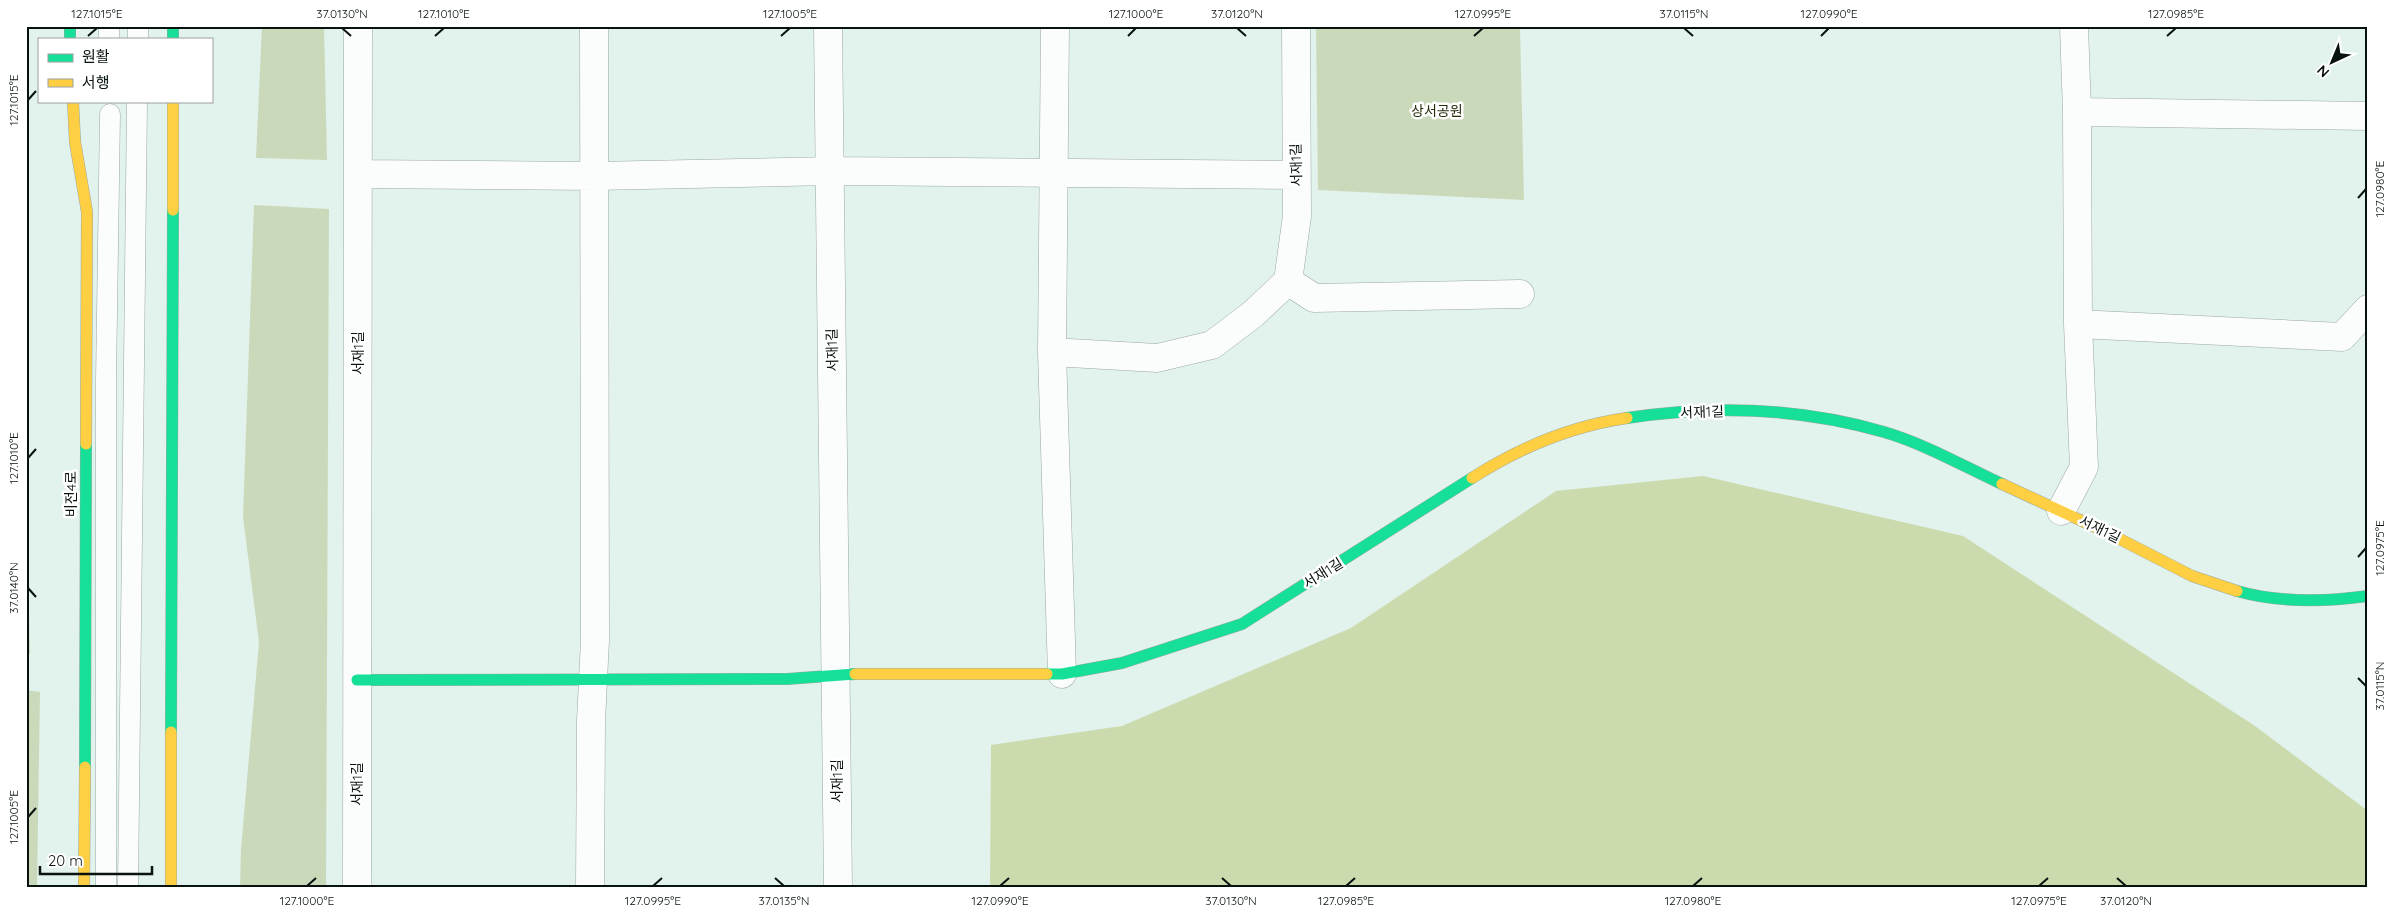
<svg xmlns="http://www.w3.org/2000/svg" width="2394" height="914" font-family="Quicksand,'Noto Sans KR',sans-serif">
  <rect width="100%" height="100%" fill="#e2f2ec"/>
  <path fill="#cbd9bb" d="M262,26H324L327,160L256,158Z
    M1316,26H1520L1524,200L1318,190Z
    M254,205L329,209L326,888H240L241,849L259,642L243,517Z
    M26,480L30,654H26Z
    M26,690L40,692L37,888H26Z"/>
  <path fill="#cbdbae" d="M1703,476L1963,536L2255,726L2368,811V888H990L991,745L1122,726L1351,628L1556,491Z"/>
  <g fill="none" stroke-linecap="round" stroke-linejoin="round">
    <defs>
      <path id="lane" d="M109,26V39
        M138,39V26
        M106,888V380L110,114
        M128,888L137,101"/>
      <path id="street" d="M828,26L838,888
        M1055,26L1052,352L1062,674
        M2077,112L2368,116
        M359,174L594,176L830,171L1296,175
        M1288,281L1314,298L1520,294
        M2078,324L2342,337L2368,309
        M1052,352L1157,358L1212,345L1253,314L1288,281L1297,216L1296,26
        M2061,511L2084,467L2078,324L2077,112L2074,26
        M357,888L358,26
        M590,888L591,721L595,640L594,26"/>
      <path id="fast" d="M70,26V39
        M173,26V39
        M1627,418C1712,405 1801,408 1884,432C1925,444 1963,466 2002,484
        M2237,591C2279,603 2324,602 2368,596
        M1047,674H1062L1122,663L1242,624L1472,478
        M357,680L787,679L855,674
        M171,732L173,210
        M85,767L86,444"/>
      <path id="slow" d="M73,101L75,142L87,212L86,444
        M173,210V101
        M1472,478C1519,448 1571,426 1627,418
        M2002,484L2106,532L2192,576L2237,591
        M855,674H1047
        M84,888L85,767
        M171,888V732"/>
    </defs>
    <use href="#lane" stroke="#9ba8a3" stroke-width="21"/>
    <use href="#street" stroke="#9ba8a3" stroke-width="29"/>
    <use href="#fast" stroke="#9ba8a3" stroke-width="12"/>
    <use href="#slow" stroke="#9ba8a3" stroke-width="12"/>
    <use href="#lane" stroke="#fbfdfc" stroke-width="20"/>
    <use href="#street" stroke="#fbfdfc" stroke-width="28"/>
    <use href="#fast" stroke="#16e098" stroke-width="11"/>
    <use href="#slow" stroke="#ffcf43" stroke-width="11"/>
  </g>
  <path fill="none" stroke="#08120e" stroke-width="2" d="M342,28L351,36M1237,28L1246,36M1684,28L1693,36M88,36L97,28M435,36L444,28M781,36L790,28M1128,36L1136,28M1474,36L1483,28M1821,36L1829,28M2167,36L2176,28M28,100L36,91M2358,198L2366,189M28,458L36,449M2358,557L2366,548M28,588L36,597M2358,678L2366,686M28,817L36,808M775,878L784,886M1222,878L1231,886M2117,878L2126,886M307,886L316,878M653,886L662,878M1000,886L1009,878M1346,886L1355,878M1693,886L1702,878M2039,886L2048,878"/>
  <g text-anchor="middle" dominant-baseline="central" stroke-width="5" stroke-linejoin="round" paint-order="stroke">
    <g font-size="14" fill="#292f0e" stroke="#fff">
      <text x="1437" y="111">상서공원</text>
    </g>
    <g font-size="14" fill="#08120e" stroke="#fff">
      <text transform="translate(1296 165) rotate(-91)">서재1길</text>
      <text transform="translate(832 350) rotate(-91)">서재1길</text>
      <text transform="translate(358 353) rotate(-90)">서재1길</text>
      <text transform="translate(1702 412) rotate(-2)">서재1길</text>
      <text transform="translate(71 494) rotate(-90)">비전4로</text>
      <text transform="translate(2100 529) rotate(26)">서재1길</text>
      <text transform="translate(1323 573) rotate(-32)">서재1길</text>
      <text transform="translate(837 781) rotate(-90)">서재1길</text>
      <text transform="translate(357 784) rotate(-90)">서재1길</text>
    </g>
  </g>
  <rect width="2394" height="914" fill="none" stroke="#ffffff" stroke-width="55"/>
  <rect x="38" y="38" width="175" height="65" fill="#ffffff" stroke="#9ca09f"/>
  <rect x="48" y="54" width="25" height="8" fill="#16e098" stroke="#9ca09f"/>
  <text x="82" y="62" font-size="15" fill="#08120e">원활</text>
  <rect x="48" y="79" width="25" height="8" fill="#ffcf43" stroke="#9ca09f"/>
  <text x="82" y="88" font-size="15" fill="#08120e">서행</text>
  <g transform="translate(2332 62) rotate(224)" stroke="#ffffff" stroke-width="4" paint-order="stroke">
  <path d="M0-4L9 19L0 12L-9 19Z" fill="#08120e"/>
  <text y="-8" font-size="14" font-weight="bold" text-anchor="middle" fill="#08120e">N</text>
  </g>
  <path d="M40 866v8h112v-8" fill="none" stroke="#08120e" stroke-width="2.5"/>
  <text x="48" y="866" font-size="15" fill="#08120e" stroke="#ffffff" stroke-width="4" paint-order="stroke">20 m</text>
  <rect x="28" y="28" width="2338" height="858" fill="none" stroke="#08120e" stroke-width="2"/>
  <g font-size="12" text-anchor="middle" fill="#08120e">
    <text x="97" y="18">127.1015°E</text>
    <text x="342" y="18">37.0130°N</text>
    <text x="444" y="18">127.1010°E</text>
    <text x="790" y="18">127.1005°E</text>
    <text x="1136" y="18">127.1000°E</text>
    <text x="1237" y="18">37.0120°N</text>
    <text x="1483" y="18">127.0995°E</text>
    <text x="1684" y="18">37.0115°N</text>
    <text x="1829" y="18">127.0990°E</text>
    <text x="2176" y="18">127.0985°E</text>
    <text transform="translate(14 100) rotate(-90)" y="4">127.1015°E</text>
    <text transform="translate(2380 189) rotate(-90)" y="4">127.0980°E</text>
    <text transform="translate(14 458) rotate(-90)" y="4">127.1010°E</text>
    <text transform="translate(2380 548) rotate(-90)" y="4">127.0975°E</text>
    <text transform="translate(14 588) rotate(-90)" y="4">37.0140°N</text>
    <text transform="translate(2380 686) rotate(-90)" y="4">37.0115°N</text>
    <text transform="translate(14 817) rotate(-90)" y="4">127.1005°E</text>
    <text x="307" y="905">127.1000°E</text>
    <text x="653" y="905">127.0995°E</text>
    <text x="784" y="905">37.0135°N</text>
    <text x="1000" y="905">127.0990°E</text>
    <text x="1231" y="905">37.0130°N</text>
    <text x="1346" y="905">127.0985°E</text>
    <text x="1693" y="905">127.0980°E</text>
    <text x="2039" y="905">127.0975°E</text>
    <text x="2126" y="905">37.0120°N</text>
  </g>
</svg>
